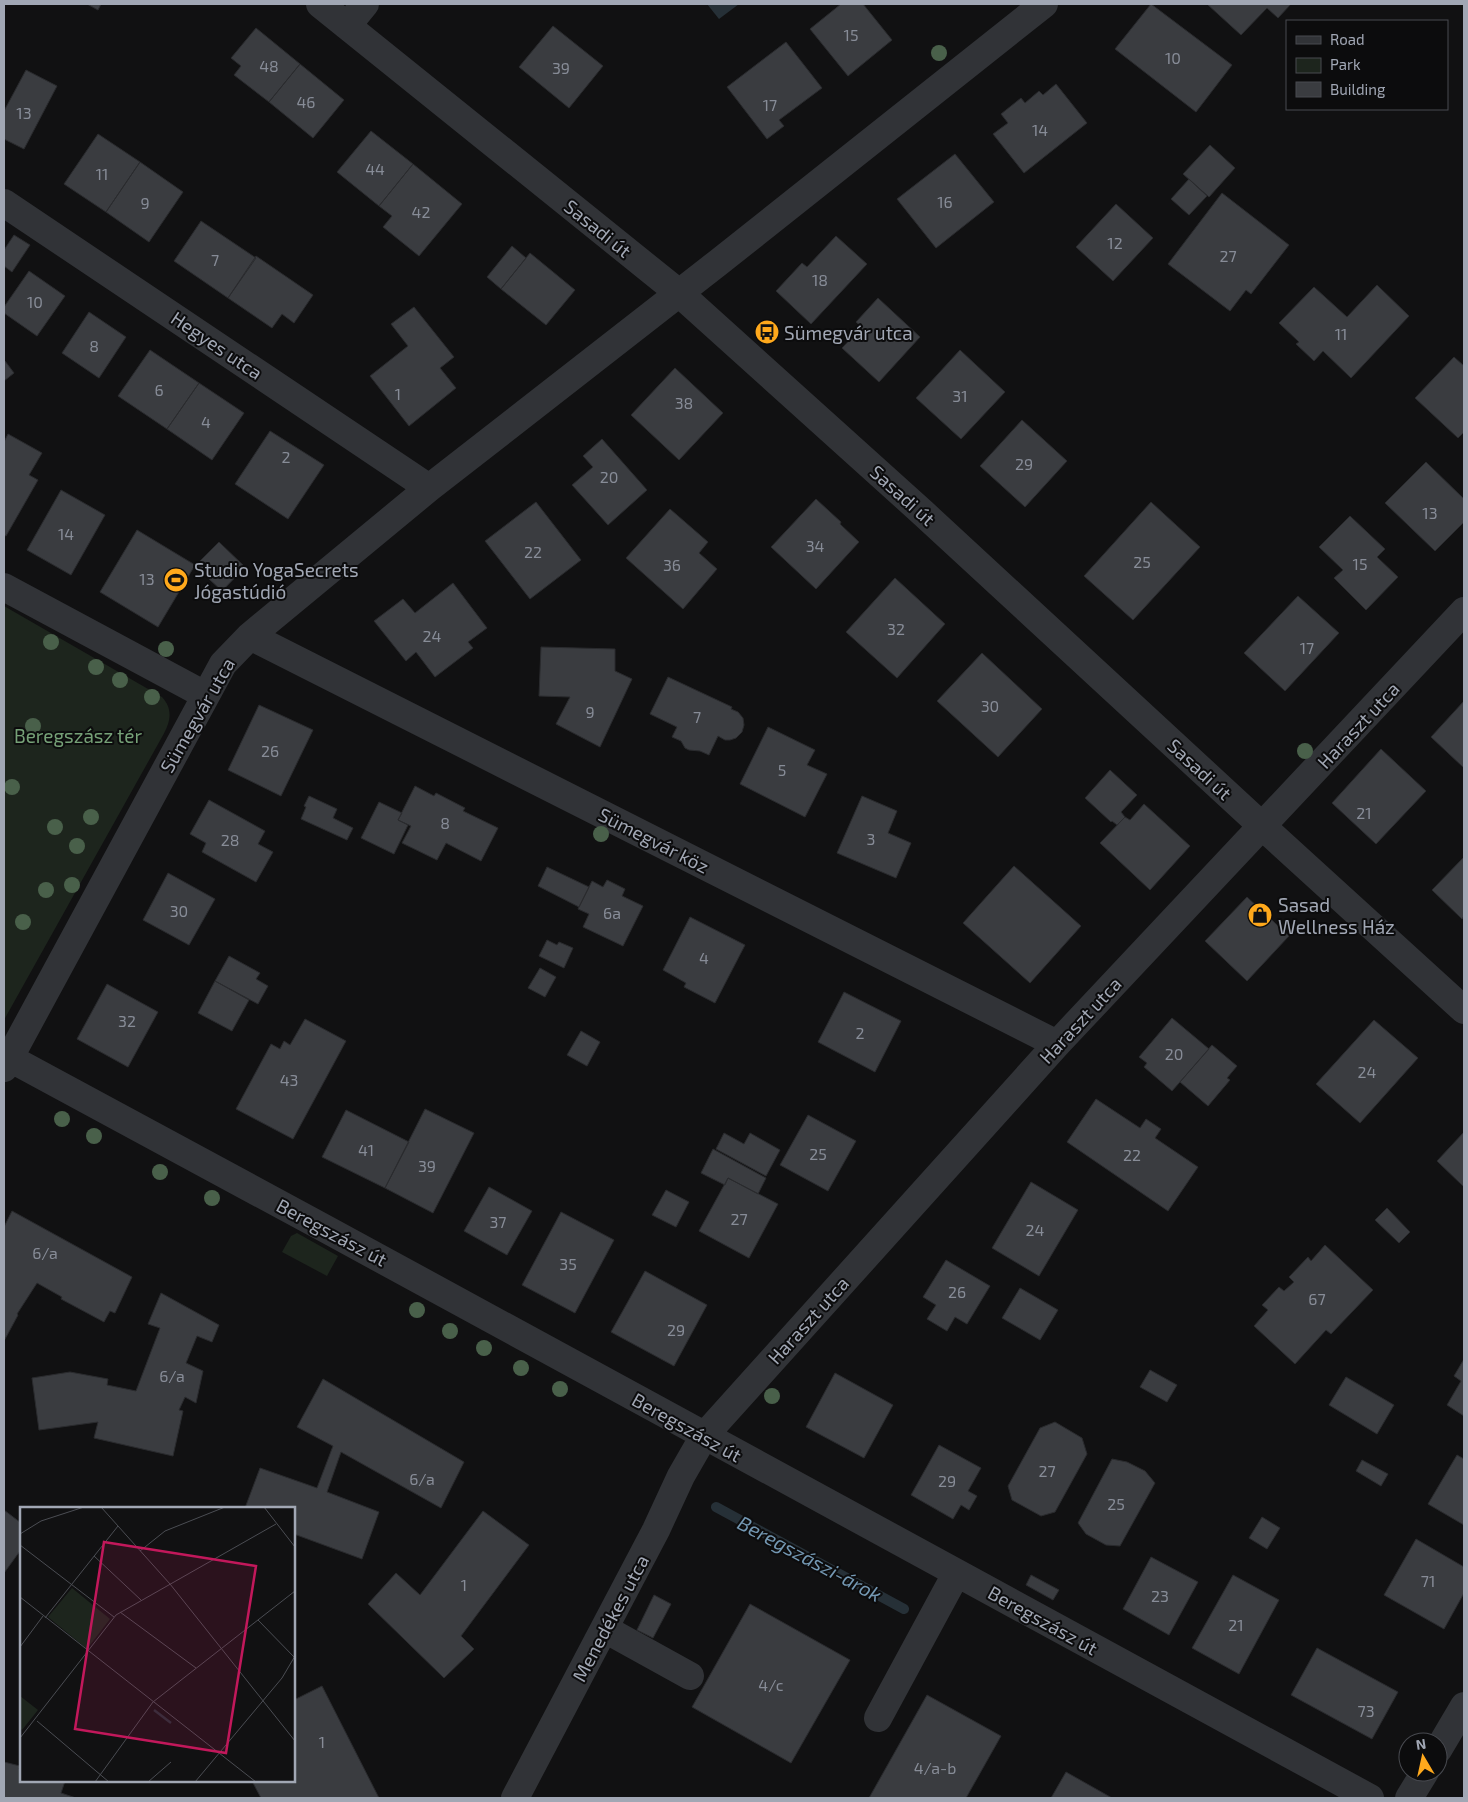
<svg xmlns="http://www.w3.org/2000/svg" width="1468" height="1802" font-family="'Exo 2',sans-serif">
  <rect width="100%" height="100%" fill="#111112"/>
  <path fill="#1d251d" d="M4,606L162,697C174,710 170,723 162,737L4,1020Z
    M297,1233L338,1256L327,1276L282,1252L291,1236Z"/>
  <path fill="#263037" d="M707,4H739L719,19Z"/>
  <g fill="none" stroke-linecap="round" stroke-linejoin="round">
    <path stroke="#263037" stroke-width="10" d="M716,1507L904,1609"/>
  </g>
  <path fill="#3a3c40" stroke="#2a2b2e" d="M87,4H101L98,10Z
    M841,4H863L892,40L848,76L810,29Z
    M1151,4L1232,65L1196,112L1115,49Z
    M1207,4H1291L1278,18L1267,8L1241,35Z
    M553,26L603,66L569,108L519,67Z
    M256,28L300,64L269,102L234,75L241,66L231,58Z
    M786,42L822,88L779,120L784,126L767,139L727,87Z
    M300,64L344,100L313,138L269,102Z
    M26,70L57,86L24,149L4,139V111Z
    M1056,84L1087,123L1024,173L993,134L1008,123L1001,114L1021,98L1025,103L1039,91L1043,95Z
    M371,131L413,164L379,206L337,172Z
    M98,134L140,162L106,212L64,184Z
    M1210,145L1235,168L1209,197L1183,174Z
    M955,154L994,202L936,248L897,199Z
    M140,162L183,192L149,242L106,212Z
    M413,164L462,204L419,256L383,227L392,216L379,206Z
    M1189,179L1207,196L1189,215L1171,199Z
    M1222,193L1289,245L1251,294L1246,290L1230,311L1168,264Z
    M1116,204L1153,238L1113,281L1076,247Z
    M201,221L256,258L228,298L174,261Z
    M14,235L30,245L12,272L4,266V250Z
    M836,236L867,264L811,324L776,291L802,263L807,267Z
    M512,246L526,258L501,289L487,277Z
    M530,253L575,290L546,325L501,289Z
    M256,256L313,295L294,323L282,314L272,328L228,298Z
    M29,271L65,296L37,336L4,313V307Z
    M1377,285L1409,316L1351,378L1323,351L1314,361L1296,344L1299,342L1279,323L1314,287L1347,317Z
    M878,298L920,337L879,382L842,348L862,327L856,322Z
    M414,307L454,357L440,368L456,388L409,426L370,376L408,346L391,324Z
    M89,312L126,337L99,378L62,353Z
    M150,350L199,383L167,429L118,396Z
    M960,350L1005,392L961,439L916,398Z
    M1454,357L1464,366V432L1458,438L1415,398Z
    M5,361L14,373L4,381V362Z
    M675,368L723,413L679,460L631,415Z
    M199,383L244,413L212,460L167,429Z
    M1022,420L1067,461L1025,507L980,466Z
    M270,431L324,465L288,519L235,484Z
    M8,434L42,453L29,475L38,480L6,536L4,535V442Z
    M602,439L647,490L608,525L572,485L593,467L583,456Z
    M1426,462L1464,499V522L1435,551L1385,503Z
    M61,490L105,515L71,575L27,550Z
    M816,499L841,522L840,524L859,542L816,589L771,547Z
    M536,502L581,560L530,599L485,541Z
    M1151,502L1200,547L1133,620L1084,576Z
    M670,509L708,542L699,553L717,569L683,609L626,558Z
    M1350,516L1385,549L1377,557L1398,577L1366,610L1334,578L1343,570L1319,547Z
    M137,530L195,565L158,627L100,592Z
    M219,542L245,567L222,591L195,566Z
    M895,578L945,624L897,678L846,632Z
    M453,583L487,628L468,642L473,648L435,677L416,652L406,661L374,621L403,599L415,613Z
    M1298,596L1339,633L1285,691L1244,653Z
    M541,647L615,649V671L632,679L600,747L556,724L570,697L539,696Z
    M982,653L1042,709L998,757L937,701Z
    M668,677L732,707L731,709L738,712L743,718L744,725L742,732L736,738L730,740H725L718,736L709,755L700,751L689,750L685,748L681,741L672,737L677,727L650,714Z
    M1464,701V768L1431,737Z
    M259,705L313,730L281,796L228,770Z
    M768,727L815,750L807,765L827,774L805,817L740,784Z
    M1381,749L1426,791L1376,844L1332,803Z
    M1110,770L1137,795L1121,812L1125,817L1117,825L1112,821L1111,822L1085,798Z
    M415,786L434,796L436,793L465,808L463,811L498,828L481,861L446,843L437,860L402,843L411,826L398,820Z
    M309,796L337,809L333,818L353,828L347,840L301,819L306,807L304,806Z
    M862,796L897,811L888,833L911,843L896,878L837,853Z
    M209,800L265,831L258,844L273,852L256,882L202,852L206,843L190,834Z
    M379,802L402,813L398,820L408,825L394,854L361,838Z
    M1144,804L1190,846L1150,890L1100,843L1125,817L1130,820Z
    M1464,857V916L1462,919L1432,890Z
    M1014,866L1081,926L1030,983L963,923Z
    M547,867L589,887L579,907L538,886Z
    M168,873L215,899L189,945L143,920Z
    M607,880L625,889L622,896L643,906L623,946L583,927L589,914L578,909L592,881L603,887Z
    M1247,897L1289,936L1247,981L1205,941Z
    M690,917L745,945L715,1003L684,987L686,983L663,970Z
    M547,940L557,945L559,942L573,948L564,968L539,956Z
    M229,956L260,973L256,979L268,986L258,1004L215,981Z
    M540,968L556,977L545,997L528,988Z
    M215,981L249,1000L232,1031L198,1013Z
    M107,984L158,1012L128,1067L77,1039Z
    M844,992L901,1021L875,1072L818,1042Z
    M1172,1018L1209,1049L1172,1091L1144,1067L1147,1063L1139,1057Z
    M305,1019L346,1041L293,1139L236,1109L271,1044L280,1049L284,1041L290,1045Z
    M1374,1020L1418,1058L1360,1123L1316,1084Z
    M581,1031L600,1042L587,1066L567,1055Z
    M1212,1045L1237,1066L1227,1078L1230,1080L1208,1106L1180,1082Z
    M1096,1099L1140,1128L1146,1119L1161,1129L1155,1138L1198,1167L1168,1211L1067,1142Z
    M425,1109L474,1133L433,1213L385,1188Z
    M346,1110L409,1142L385,1188L322,1157Z
    M808,1115L856,1141L828,1191L780,1165Z
    M1464,1132V1187L1437,1161Z
    M724,1133L744,1144L750,1133L780,1150L766,1176L716,1149Z
    M713,1149L766,1178L758,1194L728,1178L725,1185L701,1173Z
    M728,1178L778,1204L749,1258L699,1231Z
    M1031,1182L1078,1210L1039,1276L992,1248Z
    M489,1187L532,1211L507,1255L464,1231Z
    M666,1190L689,1202L676,1227L652,1215Z
    M1387,1208L1410,1232L1399,1243L1375,1220Z
    M12,1211L132,1277L115,1313L110,1311L104,1322L61,1299L62,1297L37,1283L17,1314L18,1315L4,1341V1227Z
    M561,1212L614,1240L575,1313L522,1285Z
    M1325,1245L1373,1290L1331,1334L1326,1330L1295,1364L1254,1326L1268,1310L1262,1305L1279,1287L1284,1291L1294,1282L1289,1277L1308,1257L1311,1261Z
    M946,1260L990,1286L967,1324L955,1317L947,1331L927,1319L936,1305L923,1297Z
    M645,1271L707,1305L674,1366L611,1332Z
    M1020,1288L1058,1310L1040,1340L1002,1318Z
    M161,1293L219,1325L212,1342L197,1336L186,1363L203,1371L196,1403L185,1397L179,1410L183,1411L173,1456L94,1438L98,1422L39,1430L32,1378L70,1372L108,1379L107,1385L136,1391L160,1328L148,1324Z
    M1464,1359V1416L1447,1405L1461,1381L1454,1376Z
    M1150,1370L1177,1385L1167,1402L1140,1387Z
    M835,1373L893,1405L864,1458L806,1427Z
    M1346,1377L1394,1405L1377,1434L1329,1405Z
    M323,1379L464,1462L441,1508L341,1452L327,1492L379,1512L362,1559L294,1534V1508H245L260,1468L317,1488L333,1446L297,1427Z
    M1055,1422L1082,1438L1087,1454L1055,1512L1041,1516L1012,1500L1008,1486L1040,1428Z
    M939,1445L981,1468L968,1491L977,1496L969,1510L961,1505L953,1519L911,1495Z
    M1457,1455L1464,1459V1525L1428,1504Z
    M1112,1459L1127,1462L1145,1471L1155,1483L1120,1546L1106,1545L1086,1534L1078,1523Z
    M1362,1460L1388,1474L1381,1486L1356,1471Z
    M4,1510L21,1523V1552L20,1551L4,1573Z
    M483,1511L529,1545L461,1636L474,1649L444,1678L368,1604L396,1573L420,1595Z
    M1262,1517L1280,1528L1267,1549L1249,1538Z
    M1416,1539L1464,1567V1593L1444,1629L1384,1595Z
    M1151,1557L1198,1582L1169,1635L1123,1609Z
    M1031,1575L1059,1590L1053,1600L1026,1585Z
    M1233,1575L1279,1600L1239,1674L1192,1648Z
    M654,1595L671,1604L653,1638L637,1630Z
    M750,1604L850,1660L791,1763L692,1707Z
    M1317,1648L1398,1692L1372,1739L1291,1695Z
    M322,1686L379,1798H261L252,1781H294V1700Z
    M927,1695L1001,1736L966,1798H869Z
    M4,1762L20,1766L19,1769H21V1781H65L61,1793L76,1798H4Z
    M1066,1772L1112,1798H1051Z"/>
  <g fill="none" stroke-linecap="round" stroke-linejoin="round">
    <path stroke="#313337" stroke-width="28" d="M320,4L679,293L923,513L1262,826L1464,1010
      M347,26L365,4
      M4,203L429,488
      M4,587L205,695
      M250,636L1057,1044
      M4,1055L324,1228L1370,1798
      M4,1068L223,664L250,636L429,488L719,262L1044,4
      M605,1629L690,1676
      M878,1718L956,1574
      M1438,1750L1464,1706
      M515,1798L656,1530L681,1476L704,1436L1057,1044L1464,611
      M1409,1798L1425,1772"/>
  </g>
  <g fill="#49604a">
    <circle cx="939" cy="53" r="8"/>
    <circle cx="51" cy="642" r="8"/>
    <circle cx="166" cy="649" r="8"/>
    <circle cx="96" cy="667" r="8"/>
    <circle cx="120" cy="680" r="8"/>
    <circle cx="152" cy="697" r="8"/>
    <circle cx="33" cy="726" r="8"/>
    <circle cx="1305" cy="751" r="8"/>
    <circle cx="12" cy="787" r="8"/>
    <circle cx="91" cy="817" r="8"/>
    <circle cx="55" cy="827" r="8"/>
    <circle cx="601" cy="834" r="8"/>
    <circle cx="77" cy="846" r="8"/>
    <circle cx="72" cy="885" r="8"/>
    <circle cx="46" cy="890" r="8"/>
    <circle cx="23" cy="922" r="8"/>
    <circle cx="62" cy="1119" r="8"/>
    <circle cx="94" cy="1136" r="8"/>
    <circle cx="160" cy="1172" r="8"/>
    <circle cx="212" cy="1198" r="8"/>
    <circle cx="417" cy="1310" r="8"/>
    <circle cx="450" cy="1331" r="8"/>
    <circle cx="484" cy="1348" r="8"/>
    <circle cx="521" cy="1368" r="8"/>
    <circle cx="560" cy="1389" r="8"/>
    <circle cx="772" cy="1396" r="8"/>
  </g>
  <defs>
    <symbol id="bus-disc" viewBox="-11 -11 22 22"><circle r="9.5" fill="#ffa91c" stroke="#0c0c0d"/><path d="M-5-6H5V4H4V6H2V4H-2V6H-4V4H-5ZM-3.5-4V0h7V-4ZM-3.5 1.2v1.5H-2V1.2ZM2 1.2v1.5H3.5V1.2Z" fill="#111"/></symbol>
    <symbol id="stadium-disc" viewBox="-11 -11 22 22"><circle r="9.5" fill="#ffa91c" stroke="#0c0c0d"/><path d="M0-5a6.5 5 0 1 0 0 10a6.5 5 0 1 0 0-10ZM-3.5-1.8h7v3.6h-7Z" fill="#111"/></symbol>
    <symbol id="shop-disc" viewBox="-11 -11 22 22"><circle r="9.5" fill="#ffa91c" stroke="#0c0c0d"/><path d="M-5-2.5h2.3a2.7 3.5 0 0 1 5.4 0H5L5.5 6h-11ZM-1.5-2.5h3a1.5 2.3 0 0 0-3 0Z" fill="#111"/></symbol>
  </defs>
  <g fill-rule="evenodd">
    <use href="#bus-disc" x="753" y="318" width="28" height="28"/>
    <use href="#stadium-disc" x="162" y="566" width="28" height="28"/>
    <use href="#shop-disc" x="1246" y="901" width="28" height="28"/>
  </g>
  <g text-anchor="middle" dominant-baseline="central" stroke-width="4" stroke-linejoin="round" paint-order="stroke">
    <g font-size="16" fill="#878c97">
      <text x="851" y="34">15</text>
      <text x="1173" y="57">10</text>
      <text x="269" y="65">48</text>
      <text x="561" y="67">39</text>
      <text x="306" y="101">46</text>
      <text x="770" y="104">17</text>
      <text x="24" y="112">13</text>
      <text x="1040" y="129">14</text>
      <text x="375" y="168">44</text>
      <text x="102" y="173">11</text>
      <text x="945" y="201">16</text>
      <text x="145" y="202">9</text>
      <text x="421" y="211">42</text>
      <text x="1115" y="242">12</text>
      <text x="1228" y="255">27</text>
      <text x="215" y="259">7</text>
      <text x="820" y="279">18</text>
      <text x="35" y="301">10</text>
      <text x="1341" y="333">11</text>
      <text x="94" y="345">8</text>
      <text x="159" y="389">6</text>
      <text x="398" y="393">1</text>
      <text x="960" y="395">31</text>
      <text x="684" y="402">38</text>
      <text x="206" y="421">4</text>
      <text x="286" y="456">2</text>
      <text x="1024" y="463">29</text>
      <text x="609" y="476">20</text>
      <text x="1430" y="512">13</text>
      <text x="66" y="533">14</text>
      <text x="815" y="545">34</text>
      <text x="533" y="551">22</text>
      <text x="1142" y="561">25</text>
      <text x="1360" y="563">15</text>
      <text x="672" y="564">36</text>
      <text x="147" y="578">13</text>
      <text x="896" y="628">32</text>
      <text x="432" y="635">24</text>
      <text x="1307" y="647">17</text>
      <text x="990" y="705">30</text>
      <text x="590" y="711">9</text>
      <text x="697" y="716">7</text>
      <text x="270" y="750">26</text>
      <text x="782" y="769">5</text>
      <text x="1364" y="812">21</text>
      <text x="445" y="822">8</text>
      <text x="871" y="838">3</text>
      <text x="230" y="839">28</text>
      <text x="179" y="910">30</text>
      <text x="612" y="912">6a</text>
      <text x="704" y="957">4</text>
      <text x="127" y="1020">32</text>
      <text x="860" y="1032">2</text>
      <text x="1174" y="1053">20</text>
      <text x="1367" y="1071">24</text>
      <text x="289" y="1079">43</text>
      <text x="366" y="1149">41</text>
      <text x="818" y="1153">25</text>
      <text x="1132" y="1154">22</text>
      <text x="427" y="1165">39</text>
      <text x="739" y="1218">27</text>
      <text x="498" y="1221">37</text>
      <text x="1035" y="1229">24</text>
      <text x="45" y="1252">6/a</text>
      <text x="568" y="1263">35</text>
      <text x="957" y="1291">26</text>
      <text x="1317" y="1298">67</text>
      <text x="676" y="1329">29</text>
      <text x="172" y="1375">6/a</text>
      <text x="1047" y="1470">27</text>
      <text x="422" y="1478">6/a</text>
      <text x="947" y="1480">29</text>
      <text x="1116" y="1503">25</text>
      <text x="1428" y="1580">71</text>
      <text x="464" y="1584">1</text>
      <text x="1160" y="1595">23</text>
      <text x="1236" y="1624">21</text>
      <text x="771" y="1684">4/c</text>
      <text x="1366" y="1710">73</text>
      <text x="322" y="1741">1</text>
      <text x="935" y="1767">4/a-b</text>
    </g>
    <g font-size="19" fill="#a1a7b4" stroke="#0c0c0d">
      <text transform="translate(598 228) rotate(39)">Sasadi út</text>
      <text transform="translate(217 345) rotate(34)">Hegyes utca</text>
      <text transform="translate(903 495) rotate(42)">Sasadi út</text>
      <text transform="translate(197 715) rotate(-60)">Sümegvár utca</text>
      <text transform="translate(1358 725) rotate(-47)">Haraszt utca</text>
      <text transform="translate(1200 769) rotate(43)">Sasadi út</text>
      <text transform="translate(654 840) rotate(27)">Sümegvár köz</text>
      <text transform="translate(1080 1020) rotate(-47)">Haraszt utca</text>
      <text transform="translate(332 1232) rotate(28)">Beregszász út</text>
      <text transform="translate(808 1320) rotate(-48)">Haraszt utca</text>
      <text transform="translate(687 1427) rotate(29)">Beregszász út</text>
      <text transform="translate(610 1618) rotate(-62)">Menedékes utca</text>
      <text transform="translate(1043 1620) rotate(29)">Beregszász út</text>
    </g>
    <g font-size="19" fill="#a1a7b4" stroke="#0c0c0d" text-anchor="start">
      <text x="784" y="332">Sümegvár utca</text>
      <text x="194" y="569">Studio YogaSecrets<tspan x="194" dy="22">Jógastúdió</tspan></text>
      <text x="1278" y="904">Sasad<tspan x="1278" dy="22">Wellness Ház</tspan></text>
    </g>
    <g font-size="19" fill="#76a177" stroke="#0c0c0d">
      <text x="78" y="735">Beregszász tér</text>
    </g>
    <g font-size="20" font-style="italic" fill="#7498b3" stroke="#0c0c0d">
      <text transform="translate(810 1558) rotate(28)">Beregszászi-árok</text>
    </g>
  </g>
  <g transform="translate(20 1507)">
    <rect width="275" height="275" fill="#111112"/>
    <path d="M52,81L90,112L67,142L28,110ZM0,189L18,203L2,223L0,221Z" fill="#1d251d"/>
    <path fill="none" stroke="#263037" stroke-width="2.5" d="M134,203L151,216"/>
    <path fill="none" stroke="#4b4d53" stroke-width="1" d="M81,0L150,77L275,234M244,0L275,40M0,27L21,14L64,0M0,38L94,110M120,44L145,24L205,0M74,49L121,93M0,90L236,275M100,105L176,161M25,111L98,19M238,113L275,151M0,140L23,109M17,214L89,275M0,231L96,108L256,17M75,275L133,195L275,84M128,275L151,255M175,275L262,171L275,149"/>
    <path fill="#c2185b" fill-opacity="0.15" stroke="#c2185b" stroke-width="2.5" d="M84,35L236,59L206,246L55,222Z"/>
    <rect width="275" height="275" fill="none" stroke="#a1a7b4" stroke-width="2.5"/>
  </g>
  <rect width="1468" height="1802" fill="none" stroke="#a1a7b4" stroke-width="10"/>
  <rect x="1286" y="20" width="162" height="90" fill="#0c0c0d" stroke="#484a50"/>
  <rect x="1296" y="36" width="25" height="8" fill="#313337" stroke="#484a50"/>
  <text x="1330" y="45" font-size="15" fill="#a1a7b4">Road</text>
  <rect x="1296" y="58" width="25" height="15" fill="#1d251d" stroke="#484a50"/>
  <text x="1330" y="70" font-size="15" fill="#a1a7b4">Park</text>
  <rect x="1296" y="82" width="25" height="15" fill="#3a3c40" stroke="#484a50"/>
  <text x="1330" y="95" font-size="15" fill="#a1a7b4">Building</text>
  <g transform="translate(1423 1757) rotate(351)"><circle r="24" fill="#0c0c0d" stroke="#484a50"/>
  <path d="M0-4L9 19L0 12L-9 19Z" fill="#ffa91c"/>
  <text y="-8" font-size="14" font-weight="bold" text-anchor="middle" fill="#a1a7b4">N</text>
  </g>
</svg>
